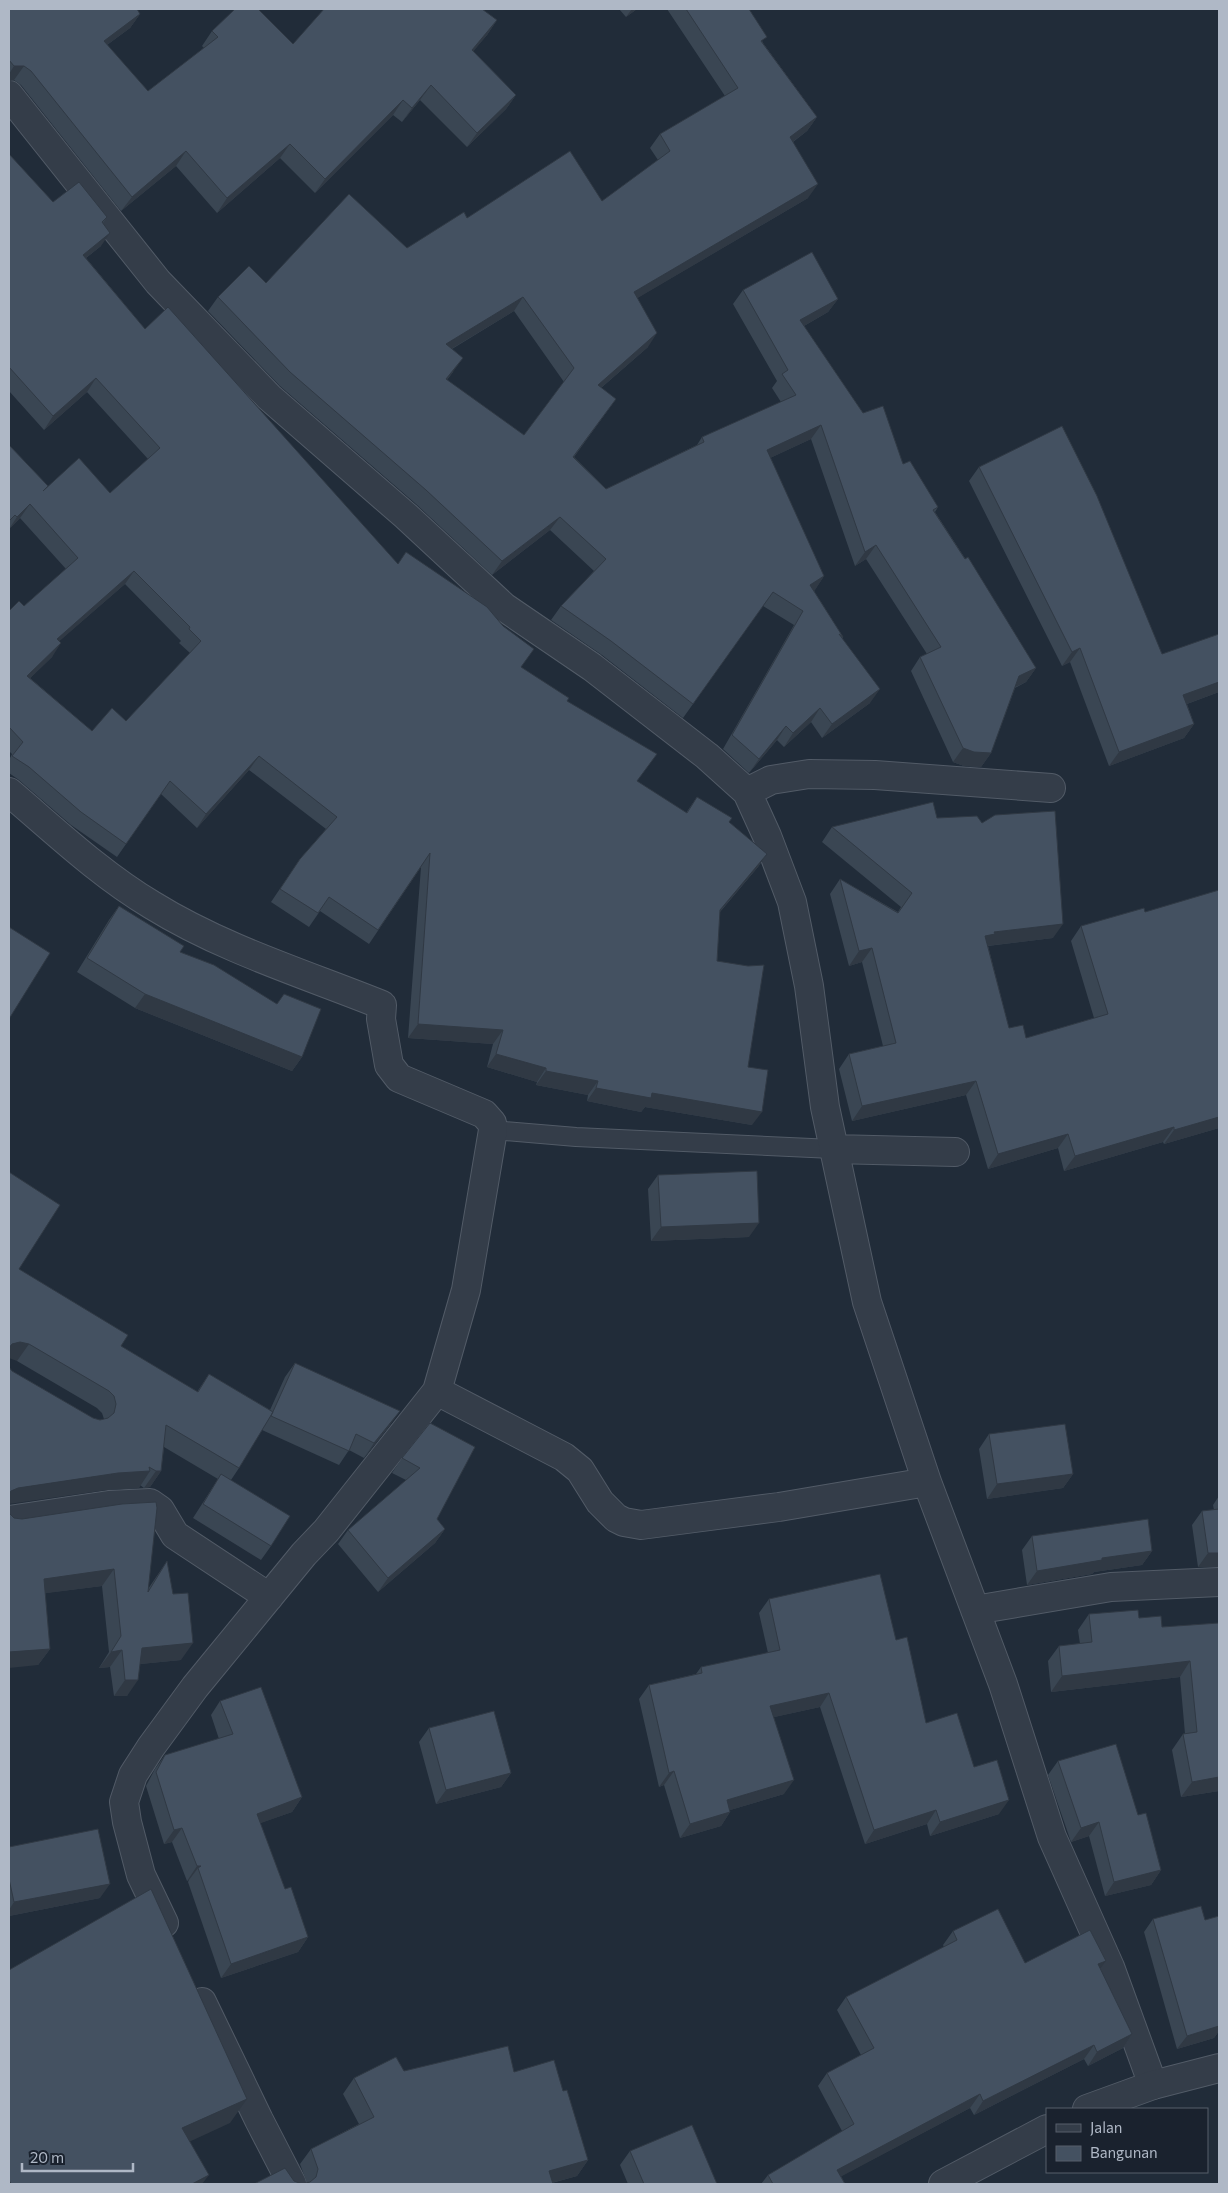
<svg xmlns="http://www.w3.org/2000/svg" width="1228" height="2193" font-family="Commissioner,sans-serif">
  <rect width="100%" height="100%" fill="#212c39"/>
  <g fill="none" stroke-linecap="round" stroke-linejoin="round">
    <defs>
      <path id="service" d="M493,1130L576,1137L833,1149"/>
      <path id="minor" d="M9,95L158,282L269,397L406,516L504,607L592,667L707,756L747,792L767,836L792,902L809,986L825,1107L867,1302L927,1482L1003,1684L1052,1837L1110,1967L1153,2085
        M9,792C55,831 100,874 152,905C223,949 305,974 382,1005L381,1019L389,1065L399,1078L484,1114L492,1123L493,1130L466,1290L437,1391L326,1531L304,1554L195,1687L151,1747L133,1775L124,1802L127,1822L141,1875L164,1923
        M747,792L771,780L809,774L875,775L1051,788
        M833,1149L955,1152
        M437,1391L564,1457L580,1470L600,1502L616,1518L624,1522L641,1525L779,1507L927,1482
        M9,1520L109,1505L150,1503L160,1510L175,1535L269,1597
        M975,1610L1111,1587L1219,1582
        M202,2002L259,2120L292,2184"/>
      <path id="tertiary" d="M1087,2109L1153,2085L1219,2068
        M943,2184L1047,2129"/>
    </defs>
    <use href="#service" stroke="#525b67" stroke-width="20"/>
    <use href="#minor" stroke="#525b67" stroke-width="30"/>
    <use href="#tertiary" stroke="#525b67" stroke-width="30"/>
    <use href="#service" stroke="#343d49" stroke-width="18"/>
    <use href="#minor" stroke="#343d49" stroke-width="28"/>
    <use href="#tertiary" stroke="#343d49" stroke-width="28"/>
  </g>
  <path fill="#3a4653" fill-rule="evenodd" d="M9,9L140,14L130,28L107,45L148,91L204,48L202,46L212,31L293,44L497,20L487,35L473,51L516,95L506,109L467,147L420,100L402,122L393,115L315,193L280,158L217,213L176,166L121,211L21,85L14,80L9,81Z
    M619,9H637L626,17Z
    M667,9H749L763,43L817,117L807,131L793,142L808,198L637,298L648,347L601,388L616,399L574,457L606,489L697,445L702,437L781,402L772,388L777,381L733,304L743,290L838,299L828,312L804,326L863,413L938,507L935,512L1036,668L1026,682L1015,688L991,753L981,767L964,766L953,762L911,671L920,657L927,654L866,559L855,566L811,439L770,458L824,576L814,591L843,637L842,639L870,703L822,738L811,722L784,747L777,740L749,773L723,749L794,625L763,606L683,718L602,655L551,620L561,606L594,571L550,530L492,575L416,504L280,386L208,311L218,297L266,283L407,248L467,218L602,201L658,160L650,148L660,134L725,96ZM514,311L564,382L524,435L447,380L453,372L452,349Z
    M9,154L53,202L107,217L103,223L101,246L86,258L145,329L398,564L521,667L567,701L637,781L686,813L697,797L729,822L767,854L758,867L720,912L717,961L748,1067L752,1125L645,1107L641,1112L587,1101L588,1095L536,1085L537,1082L487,1067L493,1044L408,1038L421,867L369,944L320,911L309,927L271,902L300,859L326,829L249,770L197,828L161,794L117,857L71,825L19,780L9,773V760L12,754L9,751V611L24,606L66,569L20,518L9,529V445L48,486L110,493L148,459L87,392L44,430L9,391ZM125,584L181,641L179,643L190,653L126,721L92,731L30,678L52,657L59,641Z
    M979,467L1162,654L1219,692L1187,704L1194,724L1184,738L1109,766L1070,662L1062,666L969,481Z
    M937,818L1053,938L988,946L1009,1028L1026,1038L1094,1018L1071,941L1081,926L1219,1128L1164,1144L1163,1142L1064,1171L1058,1148L988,1169L966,1095L852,1121L839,1069L849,1054L883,1046L862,962L849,966L830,894L840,879L898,912L901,907L822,842L832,827Z
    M119,906L180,952L302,1057L292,1071L135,1008L77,972L109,920Z
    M658,1175L749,1237L651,1241L648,1189Z
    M19,1269L121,1346L197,1392L209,1374L270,1410L285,1377L295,1363L390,1425L364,1458L349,1450L339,1465L262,1430L239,1468L231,1480L271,1546L261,1560L193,1518L218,1479L164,1447L161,1471L150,1487L144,1488L140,1485L139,1488L107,1490L12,1371L93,1418L100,1420L104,1419L102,1413L97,1408L17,1361Z
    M989,1434L1073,1474L1063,1488L987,1499L979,1449Z
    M475,1447L437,1519L445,1529L435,1543L378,1592L338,1544L348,1530L406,1480L392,1473L402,1458Z
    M1219,1496V1567H1198L1192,1525L1202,1511L1214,1510L1213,1505Z
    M14,1518L22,1519L148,1589L167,1561L181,1660L140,1664L127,1696H114L110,1667L99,1668L109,1652L102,1586L45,1593L50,1649L38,1665Z
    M1032,1536L1152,1551L1142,1565L1094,1572L1092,1574L1027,1585L1022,1550Z
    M769,1599L896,1640L926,1723L974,1767L999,1814L930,1836L927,1824L865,1844L820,1707L774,1717L784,1794L730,1810V1812L721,1826L680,1838L664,1785L659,1787L639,1699L649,1685L696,1674L701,1667L768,1653L759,1613Z
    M1089,1614L1139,1618L1162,1627L1219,1623V1791L1181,1797L1172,1750L1183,1734H1185L1180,1677L1051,1692L1048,1661L1059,1646L1080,1644L1078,1630Z
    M220,1701L302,1797L292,1812L260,1823L285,1889L308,1937L298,1952L221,1978L188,1882L189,1880L187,1881L172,1842L164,1844L146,1786L155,1769L165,1755L219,1739L211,1715Z
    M429,1728L511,1773L501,1787L436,1804L419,1742Z
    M1058,1761L1138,1815L1161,1870L1151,1885L1105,1896L1089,1836L1071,1842L1048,1775Z
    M9,1847L100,1898L9,1916Z
    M1219,1916V2031L1214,2038L1177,2049L1144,1932L1153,1919L1205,1920Z
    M953,1931L1025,1963L1100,1968L1132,2034L1123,2048L1088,2066L1084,2059L974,2115L970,2108L841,2176L845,2184H761L768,2175L842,2131L818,2086L827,2073L861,2055L837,2010L846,1997L944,1947L943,1945Z
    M404,2071L514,2072L563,2091L588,2160L577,2176L552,2183L254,2184L294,2181L302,2184L307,2183L300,2164L311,2149L359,2124L343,2094L354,2078Z
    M630,2151L717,2184H628L620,2165Z"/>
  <path fill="#303944" d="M632,9H637L626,17Z
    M140,14L130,28L93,55L104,41Z
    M497,20L487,35L462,65L472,50Z
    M14,66H24L14,80L9,81V74Z
    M431,85L420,100L402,122L412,108Z
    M516,95L506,109L467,147L477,133Z
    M403,100L393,115L315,193L325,179Z
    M817,117L807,131L780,151L790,137Z
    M290,144L280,158L217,213L227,198Z
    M186,151L176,166L121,211L132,197Z
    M818,184L808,198L624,306L634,292Z
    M110,233L101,246L73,268L83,255Z
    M523,297L514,311L436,358L446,344Z
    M838,299L828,312L790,334L800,320Z
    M657,333L648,347L588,399L598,385Z
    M463,358L453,372L436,393L446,379Z
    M96,378L87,392L44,430L53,416Z
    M821,425L811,439L757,464L767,450Z
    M30,504L20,518L9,529L17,517Z
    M560,517L550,530L492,575L502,561Z
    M876,545L866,559L855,566L865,552Z
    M134,571L125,584L47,652L57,639Z
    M824,576L815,590L800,599L810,585Z
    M61,643L52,657L18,690L27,676Z
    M1080,648L1070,662L1062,666L1072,652Z
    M1036,668L1026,682L1009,690L1019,676Z
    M1219,682V692L1173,709L1183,695Z
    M880,689L870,703L822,738L832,724Z
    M820,708L811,722L784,747L793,733Z
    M1194,724L1184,738L1109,766L1119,752Z
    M786,726L777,740L749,773L759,759Z
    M963,748L991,753L981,767L964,766L953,762Z
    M259,756L249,770L197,828L206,814Z
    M767,854L758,867L710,923L720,910Z
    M1063,924L1053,938L986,946L985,936L994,932Z
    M872,948L862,962L849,966L859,951Z
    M145,994L302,1057L292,1071L135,1008Z
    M418,1024L503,1030L493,1044L408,1038Z
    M496,1054L546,1068L537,1082L487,1067Z
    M546,1071L598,1081L588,1095L536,1085Z
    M976,1081L966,1095L852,1121L862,1106Z
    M596,1088L652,1093L762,1112L752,1125L645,1107L641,1112L587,1101Z
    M1219,1117V1128L1164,1144L1174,1130Z
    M1174,1127L1163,1142L1064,1171L1075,1156Z
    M1068,1134L1058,1148L988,1169L998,1154Z
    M759,1223L749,1237L651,1241L661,1227Z
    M20,1342L29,1344L17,1361L9,1358V1348L12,1344Z
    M400,1411L390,1425L364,1458L374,1443Z
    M150,1471L139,1488L107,1490L9,1504V1494L11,1491L18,1488L118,1473Z
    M156,1471H161L150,1487L144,1488Z
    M1073,1474L1063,1488L987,1499L997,1484Z
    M445,1529L435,1543L378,1592L388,1578Z
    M1152,1551L1142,1565L1094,1572L1092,1574L1027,1585L1037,1571L1102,1558Z
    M1208,1553H1219V1567H1198Z
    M114,1569L102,1586L32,1595L44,1579Z
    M193,1643L181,1660L130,1665L142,1648Z
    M50,1649L38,1665L9,1668V1652Z
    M122,1650L110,1667L99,1668L111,1652Z
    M1190,1661L1180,1677L1051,1692L1062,1676Z
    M125,1680H138L127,1696H114Z
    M829,1693L820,1707L761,1720L770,1706Z
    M674,1771L664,1785L659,1787L669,1773Z
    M511,1773L501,1787L436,1804L446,1790Z
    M1219,1777V1791L1181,1797L1192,1782Z
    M794,1780L784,1794L717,1814L727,1800Z
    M302,1797L292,1812L247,1828L257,1814Z
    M1009,1800L999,1814L930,1836L940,1822Z
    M936,1810L927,1824L865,1844L874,1830Z
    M730,1812L721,1826L680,1838L690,1824Z
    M1099,1822L1089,1836L1071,1842L1081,1828Z
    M182,1828L172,1842L164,1844L174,1830Z
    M197,1866H201L198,1868L189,1880L187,1881Z
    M1161,1870L1151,1885L1105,1896L1114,1882Z
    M110,1884L100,1898L9,1916V1910L14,1902Z
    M308,1937L298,1952L221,1978L231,1964Z
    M1106,1961L1096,1974L1098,1964Z
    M1219,2026V2031L1214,2038L1177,2049L1187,2036Z
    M1132,2034L1123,2048L1088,2066L1097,2052Z
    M1094,2045L1084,2059L974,2115L983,2101Z
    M980,2094L970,2108L827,2184L837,2170Z
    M247,2099L230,2123L165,2153L182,2128Z
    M588,2160L577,2176L547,2184L549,2171Z
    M209,2175L202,2184H192Z"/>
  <path fill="#445161" stroke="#303944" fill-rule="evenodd" d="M9,9H137L140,14L104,41L148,91L218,37L212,31L235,9H258L293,44L324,9H482L497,20L472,50L516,95L477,133L431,85L412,108L403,100L325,179L290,144L227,198L186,151L132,197L31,71L24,66H14L9,60Z
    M686,9H749L767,37L761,41L817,117L790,137L818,184L634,292L657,333L598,385L616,399L573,457L606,489L704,442L702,437L796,395L782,374L788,370L743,290L812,252L838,299L800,320L863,413L883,406L903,464L910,461L938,507L933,510L965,559L968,557L1036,668L1019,676L991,753L974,752L963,748L920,657L941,647L876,545L865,552L821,425L767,450L824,576L810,585L843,637L839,634L880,689L832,724L820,708L793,733L786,726L759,759L732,735L803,611L773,592L693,704L611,641L561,606L606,559L560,517L502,561L426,490L290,372L218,297L249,266L266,283L349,194L407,248L464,212L467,218L570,151L602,201L670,151L660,134L738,88ZM523,297L574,368L524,435L446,379L463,358L446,344Z
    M9,154L53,202L79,182L107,217L102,222L110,233L83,255L145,329L168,307L398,564L406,552L487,607L503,626L534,649L521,667L569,698L567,701L657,754L637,781L687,813L697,797L732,818L729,822L767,854L720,910L717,961L748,966L764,965L748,1067L768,1070L762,1112L652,1093L651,1098L596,1088L598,1081L546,1071V1068L496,1054L503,1030L418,1024L430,853L378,930L329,897L318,913L280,889L300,859L337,817L259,756L206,814L170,781L126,844L81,812L29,767L12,756L23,742L9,727V611L19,601L24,606L78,558L30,504L17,517L15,515L9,521V445L48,486L43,491L79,458L110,493L160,448L96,378L53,416L9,367ZM134,571L190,627L189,629L201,641L126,721L112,708L92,731L27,676L61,643L57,639Z
    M1062,426L1097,496L1162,654L1219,634V682L1183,695L1194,724L1119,752L1080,648L1072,652L979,467Z
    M933,802L937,818L977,816L982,823L995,815L1055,811L1063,924L994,932L995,934L985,936L1009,1028L1023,1025L1026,1038L1108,1014L1081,926L1144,908L1145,912L1219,890V1117L1174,1130V1127L1075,1156L1068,1134L998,1154L976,1081L862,1106L849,1054L896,1043L872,948L859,951L840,879L898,913L912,893L832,827Z
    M119,906L184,946L180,952L214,965L277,1004L284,994L321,1009L302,1057L145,994L87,958Z
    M9,927L50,953L9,1019Z
    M757,1171L759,1223L661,1227L658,1175Z
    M9,1172L60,1205L19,1269L128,1335L121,1346L198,1392L209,1374L273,1412L239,1468L166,1425L161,1471H156L149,1467L150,1471L118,1473L18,1488L11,1491L9,1494V1367L12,1371L93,1418L100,1420L108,1418L114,1413L116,1404L114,1396L109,1391L29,1344L20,1342L12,1344L9,1348Z
    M295,1363L400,1411L374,1443L356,1434L349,1451L271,1416Z
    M430,1423L475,1447L437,1519L445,1529L388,1578L348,1530L420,1468L402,1458Z
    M1065,1424L1073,1474L997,1484L989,1434Z
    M221,1474L290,1516L271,1546L203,1504Z
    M156,1502L157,1508L148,1592L167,1561L173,1594L188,1593L193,1643L142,1648L138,1680H125L122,1650L111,1652L121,1636L114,1569L44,1579L50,1649L9,1652V1513L14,1518L22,1519L122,1504Z
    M1219,1509V1553H1208L1202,1511Z
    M1148,1519L1152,1551L1102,1558V1560L1037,1571L1032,1536Z
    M880,1574L896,1640L907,1637L926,1723L957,1713L974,1767L997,1760L1009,1800L940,1822L936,1810L874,1830L829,1693L770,1706L794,1780L727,1800L730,1812L690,1824L674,1771L669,1773L649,1685L702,1673L701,1667L780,1650L769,1599Z
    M1138,1610L1139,1618L1161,1616L1162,1627L1219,1623V1777L1192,1782L1183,1734L1197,1732L1190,1661L1062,1676L1059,1646L1092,1642L1089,1614Z
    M261,1687L302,1797L257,1814L285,1889L291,1887L308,1937L231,1964L198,1868L201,1866H197L182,1828L174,1830L156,1772L165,1755L233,1734L220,1701Z
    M494,1711L511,1773L446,1790L429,1728Z
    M1116,1744L1138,1815L1146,1813L1161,1870L1114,1882L1099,1822L1081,1828L1058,1761Z
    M98,1829L110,1884L14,1902L9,1879V1847Z
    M151,1889L247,2099L182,2128L209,2175L192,2184H11L9,2180V1970Z
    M1201,1906L1205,1920L1219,1916V2026L1187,2036L1153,1919Z
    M998,1909L1025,1963L1090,1930L1106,1961L1098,1964L1132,2034L1097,2052L1094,2045L983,2101L980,2094L837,2170L845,2184H773L768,2175L854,2124L827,2073L874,2048L846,1997L957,1940L953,1931Z
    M508,2046L514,2072L554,2060L563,2091L567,2090L588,2160L549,2171L553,2184H254L285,2168L294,2181L302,2184L310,2182L316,2177L318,2169L311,2149L374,2117L354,2078L396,2057L404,2071Z
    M692,2125L717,2184H644L630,2151Z"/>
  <rect width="1228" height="2193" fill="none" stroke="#afb8c6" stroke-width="20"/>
  <rect x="1046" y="2108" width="162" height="65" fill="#1a222e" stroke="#565e6b"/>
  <rect x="1056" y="2124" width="25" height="8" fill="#343d49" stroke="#565e6b"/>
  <text x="1090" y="2133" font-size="15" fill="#afb8c6">Jalan</text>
  <rect x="1056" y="2146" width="25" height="15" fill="#445161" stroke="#565e6b"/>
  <text x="1090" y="2158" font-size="15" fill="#afb8c6">Bangunan</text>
  <path d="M22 2163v8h111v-8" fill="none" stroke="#afb8c6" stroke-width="2.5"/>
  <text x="30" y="2163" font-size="15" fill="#afb8c6" stroke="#1a222e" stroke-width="4" paint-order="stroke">20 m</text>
</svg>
